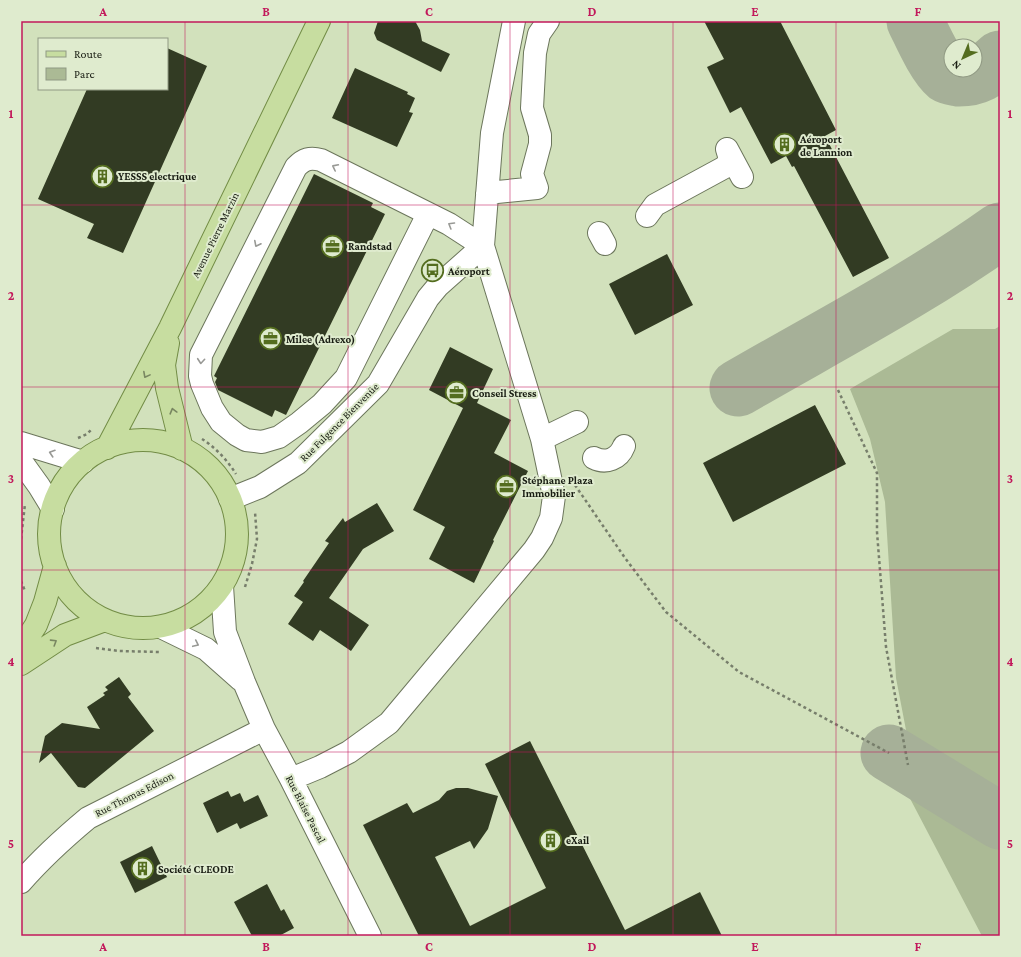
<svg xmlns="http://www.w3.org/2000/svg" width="1021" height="957" font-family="'Crimson Pro',serif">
  <rect width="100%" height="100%" fill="#dfebce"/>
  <path fill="#d2e1bc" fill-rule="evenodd" d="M21,21H1000V936H21ZM39,39H167V89H39ZM951,46H975V70H951Z"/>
  <path fill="#abba95" d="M1000,326V809L917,758L906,730L896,678L885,502L870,439L850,389L953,329H995Z
    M904,787L1000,845V936H982Z"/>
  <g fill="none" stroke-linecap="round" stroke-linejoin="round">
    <path stroke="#a6b098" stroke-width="57" d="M915,21C922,35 935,65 947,75C950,77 955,77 959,78C977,78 987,71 1000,59
      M738,388C826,337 917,290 1000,231
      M889,753L1000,821"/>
  </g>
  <path fill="#323b23" d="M378,21H415L420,30L422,41L450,54L441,72L377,40L374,33Z
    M704,21H780L836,130L825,136L889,258L853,277L794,166L792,167L786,156L771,164L741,107L730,113L707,67L724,59Z
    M167,48L207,66L123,253L87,238L94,224L38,199L87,89H167Z
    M355,68L408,92L407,94L415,98L409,112L413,113L397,147L332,118Z
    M314,174L373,203L371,207L385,214L286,415L275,410L272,417L218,390L215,382L217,378L214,376Z
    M667,254L693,305L635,335L609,284Z
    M450,347L493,369L477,403L511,420L494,453L528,471L493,540L494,541L474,583L429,559L445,527L413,510L463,408L429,390Z
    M815,405L846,464L733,522L703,463Z
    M377,503L394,531L363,549L329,598L369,625L351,651L320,630L313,641L288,624L303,602L294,596L304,582L303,581L329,543L325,541L343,518L345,522Z
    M119,677L131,694L128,697L154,731L85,788L78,787L51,753L39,763L45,736L62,723L100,729L87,707L105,695L103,693L108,690L105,687Z
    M530,741L625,930L700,892L722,936H419L363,825L407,803L413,813L439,800L447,791L456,788H468L498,796L488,829L474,849L470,841L435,857L470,926L546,888L485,764Z
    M228,791L231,797L240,793L244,802L258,795L268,816L240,829L237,823L217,833L203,803Z
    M152,846L167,877L135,893L120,862Z
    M267,884L281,911L284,909L294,928L279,936H252L234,902Z"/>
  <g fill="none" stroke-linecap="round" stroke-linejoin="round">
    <defs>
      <path id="minor" d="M727,149L742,177
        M487,193L537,188L532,174L540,144V135L532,108L535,53L539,34L548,21
        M428,214L346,378L322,404L299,423L279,437L262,442L246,440L237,435L221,422L212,408L202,384L200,376L201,355L296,167C304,159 310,157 321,160L449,224L483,246
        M647,216L655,205L725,167L730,159L727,149
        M599,233L605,244
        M542,439L577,422
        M21,443L83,462
        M594,458C606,464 619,459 624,446
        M21,461L39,486L53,509
        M230,499L260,487L298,463L378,384L428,298L438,286L483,246
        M222,586L225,632L244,682L264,729L291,779L370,936
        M161,627L206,649L241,680
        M291,779L320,767L349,752L389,723L534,550L542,538L551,518L554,496L542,439L483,246L492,133L514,21
        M21,882C42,858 64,838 88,818L264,729"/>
      <path id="major" d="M168,343L164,365L167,388L182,449
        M49 534a94 94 0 1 1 188 0a94 94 0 1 1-188 0Z
        M107,448L170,328L319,21
        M21,648L36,625L45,602L55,566
        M21,664L65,635L105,620"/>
    </defs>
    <use href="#minor" stroke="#6c765c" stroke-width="24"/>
    <use href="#major" stroke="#728c45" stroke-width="24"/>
    <path stroke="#777e6b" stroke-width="2.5" stroke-dasharray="3 3" stroke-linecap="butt" d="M838,390L877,473V532L886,647L908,765
      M78,438L87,434L91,430
      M202,439C215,447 228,461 236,474
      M575,485L625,558L666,612L739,672L889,753
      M21,539L25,504
      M21,581L25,591
      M245,587L252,564L257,539L255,512
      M96,648L119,651L161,652"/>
    <use href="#minor" stroke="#fff" stroke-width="22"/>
    <use href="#major" stroke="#c7dda0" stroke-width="22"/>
  </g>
  <defs><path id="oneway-chevron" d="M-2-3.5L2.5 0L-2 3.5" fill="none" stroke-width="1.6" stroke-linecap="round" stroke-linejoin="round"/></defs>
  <g stroke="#989995">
    <use href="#oneway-chevron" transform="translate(335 167) rotate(-153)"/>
    <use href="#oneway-chevron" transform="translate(451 225) rotate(-149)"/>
    <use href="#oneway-chevron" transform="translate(257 244) rotate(117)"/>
    <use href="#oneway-chevron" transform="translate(201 361) rotate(95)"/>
    <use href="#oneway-chevron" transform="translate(52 453) rotate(-162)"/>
    <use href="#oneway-chevron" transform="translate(196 644) rotate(25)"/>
  </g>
  <g stroke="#798761">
    <use href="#oneway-chevron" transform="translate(146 375) rotate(118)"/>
    <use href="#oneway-chevron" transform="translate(173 411) rotate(-105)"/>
    <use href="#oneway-chevron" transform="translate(54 642) rotate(-32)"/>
  </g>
  <path fill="none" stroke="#c2185b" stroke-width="1" stroke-opacity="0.55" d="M185,21V936M348,21V936M510,21V936M673,21V936M836,21V936M21,205H1000M21,387H1000M21,570H1000M21,752H1000"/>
  <defs>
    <symbol id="building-ring" viewBox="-11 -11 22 22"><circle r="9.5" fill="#dfebce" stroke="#546d1f" stroke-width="1.5"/><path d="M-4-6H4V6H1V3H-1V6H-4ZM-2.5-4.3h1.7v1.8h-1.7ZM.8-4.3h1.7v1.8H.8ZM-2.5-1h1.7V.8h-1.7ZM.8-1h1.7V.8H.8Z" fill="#546d1f"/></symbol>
    <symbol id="office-ring" viewBox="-11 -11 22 22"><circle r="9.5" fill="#dfebce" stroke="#546d1f" stroke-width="1.5"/><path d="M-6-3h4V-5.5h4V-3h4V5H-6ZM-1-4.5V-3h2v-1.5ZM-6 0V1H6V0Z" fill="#546d1f"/></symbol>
    <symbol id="bus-ring" viewBox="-11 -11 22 22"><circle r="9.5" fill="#dfebce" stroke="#546d1f" stroke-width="1.5"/><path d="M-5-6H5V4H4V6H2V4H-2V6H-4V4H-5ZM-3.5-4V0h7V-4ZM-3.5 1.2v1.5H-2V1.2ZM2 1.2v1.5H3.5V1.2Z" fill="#546d1f"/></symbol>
  </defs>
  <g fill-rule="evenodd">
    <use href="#building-ring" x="772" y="132" width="25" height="25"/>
    <use href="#building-ring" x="90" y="164" width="25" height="25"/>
    <use href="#office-ring" x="320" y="234" width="25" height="25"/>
    <use href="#bus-ring" x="420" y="258" width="25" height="25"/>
    <use href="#office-ring" x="258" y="326" width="25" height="25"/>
    <use href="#office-ring" x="444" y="380" width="25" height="25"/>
    <use href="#office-ring" x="494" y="474" width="25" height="25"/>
    <use href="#building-ring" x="538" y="828" width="25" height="25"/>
    <use href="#building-ring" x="130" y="856" width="25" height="25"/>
  </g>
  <g text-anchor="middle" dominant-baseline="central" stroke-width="4" stroke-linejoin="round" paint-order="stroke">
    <g font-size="11" font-weight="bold" fill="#191d13" stroke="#dfebce" text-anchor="start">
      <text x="800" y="139">Aéroport<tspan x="800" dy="13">de Lannion</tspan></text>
      <text x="118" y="176">YESSS electrique</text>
      <text x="348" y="246">Randstad</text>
      <text x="448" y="271">Aéroport</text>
      <text x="286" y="339">Milee (Adrexo)</text>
      <text x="472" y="393">Conseil Stress</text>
      <text x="522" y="480">Stéphane Plaza<tspan x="522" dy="13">Immobilier</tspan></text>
      <text x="566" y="840">eXail</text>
      <text x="158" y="869">Société CLEODE</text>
    </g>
    <g font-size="11" fill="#191d13" stroke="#dfebce">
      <text transform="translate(215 235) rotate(-64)">Avenue Pierre Marzin</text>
      <text transform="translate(339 422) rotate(-45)">Rue Fulgence Bienvenüe</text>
      <text transform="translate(134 794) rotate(-27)">Rue Thomas Edison</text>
      <text transform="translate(306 809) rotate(63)">Rue Blaise Pascal</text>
    </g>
  </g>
  <rect width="1021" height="957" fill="none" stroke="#dfebce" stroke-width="44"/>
  <rect x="38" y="38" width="130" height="52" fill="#dfebce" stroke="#909983"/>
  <rect x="46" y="51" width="20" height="6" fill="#c7dda0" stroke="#909983"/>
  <text x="74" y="58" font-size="12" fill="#191d13">Route</text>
  <rect x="46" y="68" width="20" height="12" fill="#abba95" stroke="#909983"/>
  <text x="74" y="78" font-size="12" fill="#191d13">Parc</text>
  <g transform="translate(963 58) rotate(224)"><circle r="19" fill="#dfebce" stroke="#909983"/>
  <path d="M0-3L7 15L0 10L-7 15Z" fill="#546d1f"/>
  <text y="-6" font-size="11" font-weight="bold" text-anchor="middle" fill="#191d13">N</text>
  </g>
  <rect x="22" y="22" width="977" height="913" fill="none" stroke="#c2185b" stroke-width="1.5"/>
  <g font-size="13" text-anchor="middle" font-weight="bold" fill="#c2185b">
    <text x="103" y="16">A</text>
    <text x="266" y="16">B</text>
    <text x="429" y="16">C</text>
    <text x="592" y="16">D</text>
    <text x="755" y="16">E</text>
    <text x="918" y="16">F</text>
    <text x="11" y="118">1</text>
    <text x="1010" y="118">1</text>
    <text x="11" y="300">2</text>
    <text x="1010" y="300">2</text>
    <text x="11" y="483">3</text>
    <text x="1010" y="483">3</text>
    <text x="11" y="666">4</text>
    <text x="1010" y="666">4</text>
    <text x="11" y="848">5</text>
    <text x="1010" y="848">5</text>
    <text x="103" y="951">A</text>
    <text x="266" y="951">B</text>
    <text x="429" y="951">C</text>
    <text x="592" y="951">D</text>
    <text x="755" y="951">E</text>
    <text x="918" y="951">F</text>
  </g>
</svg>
